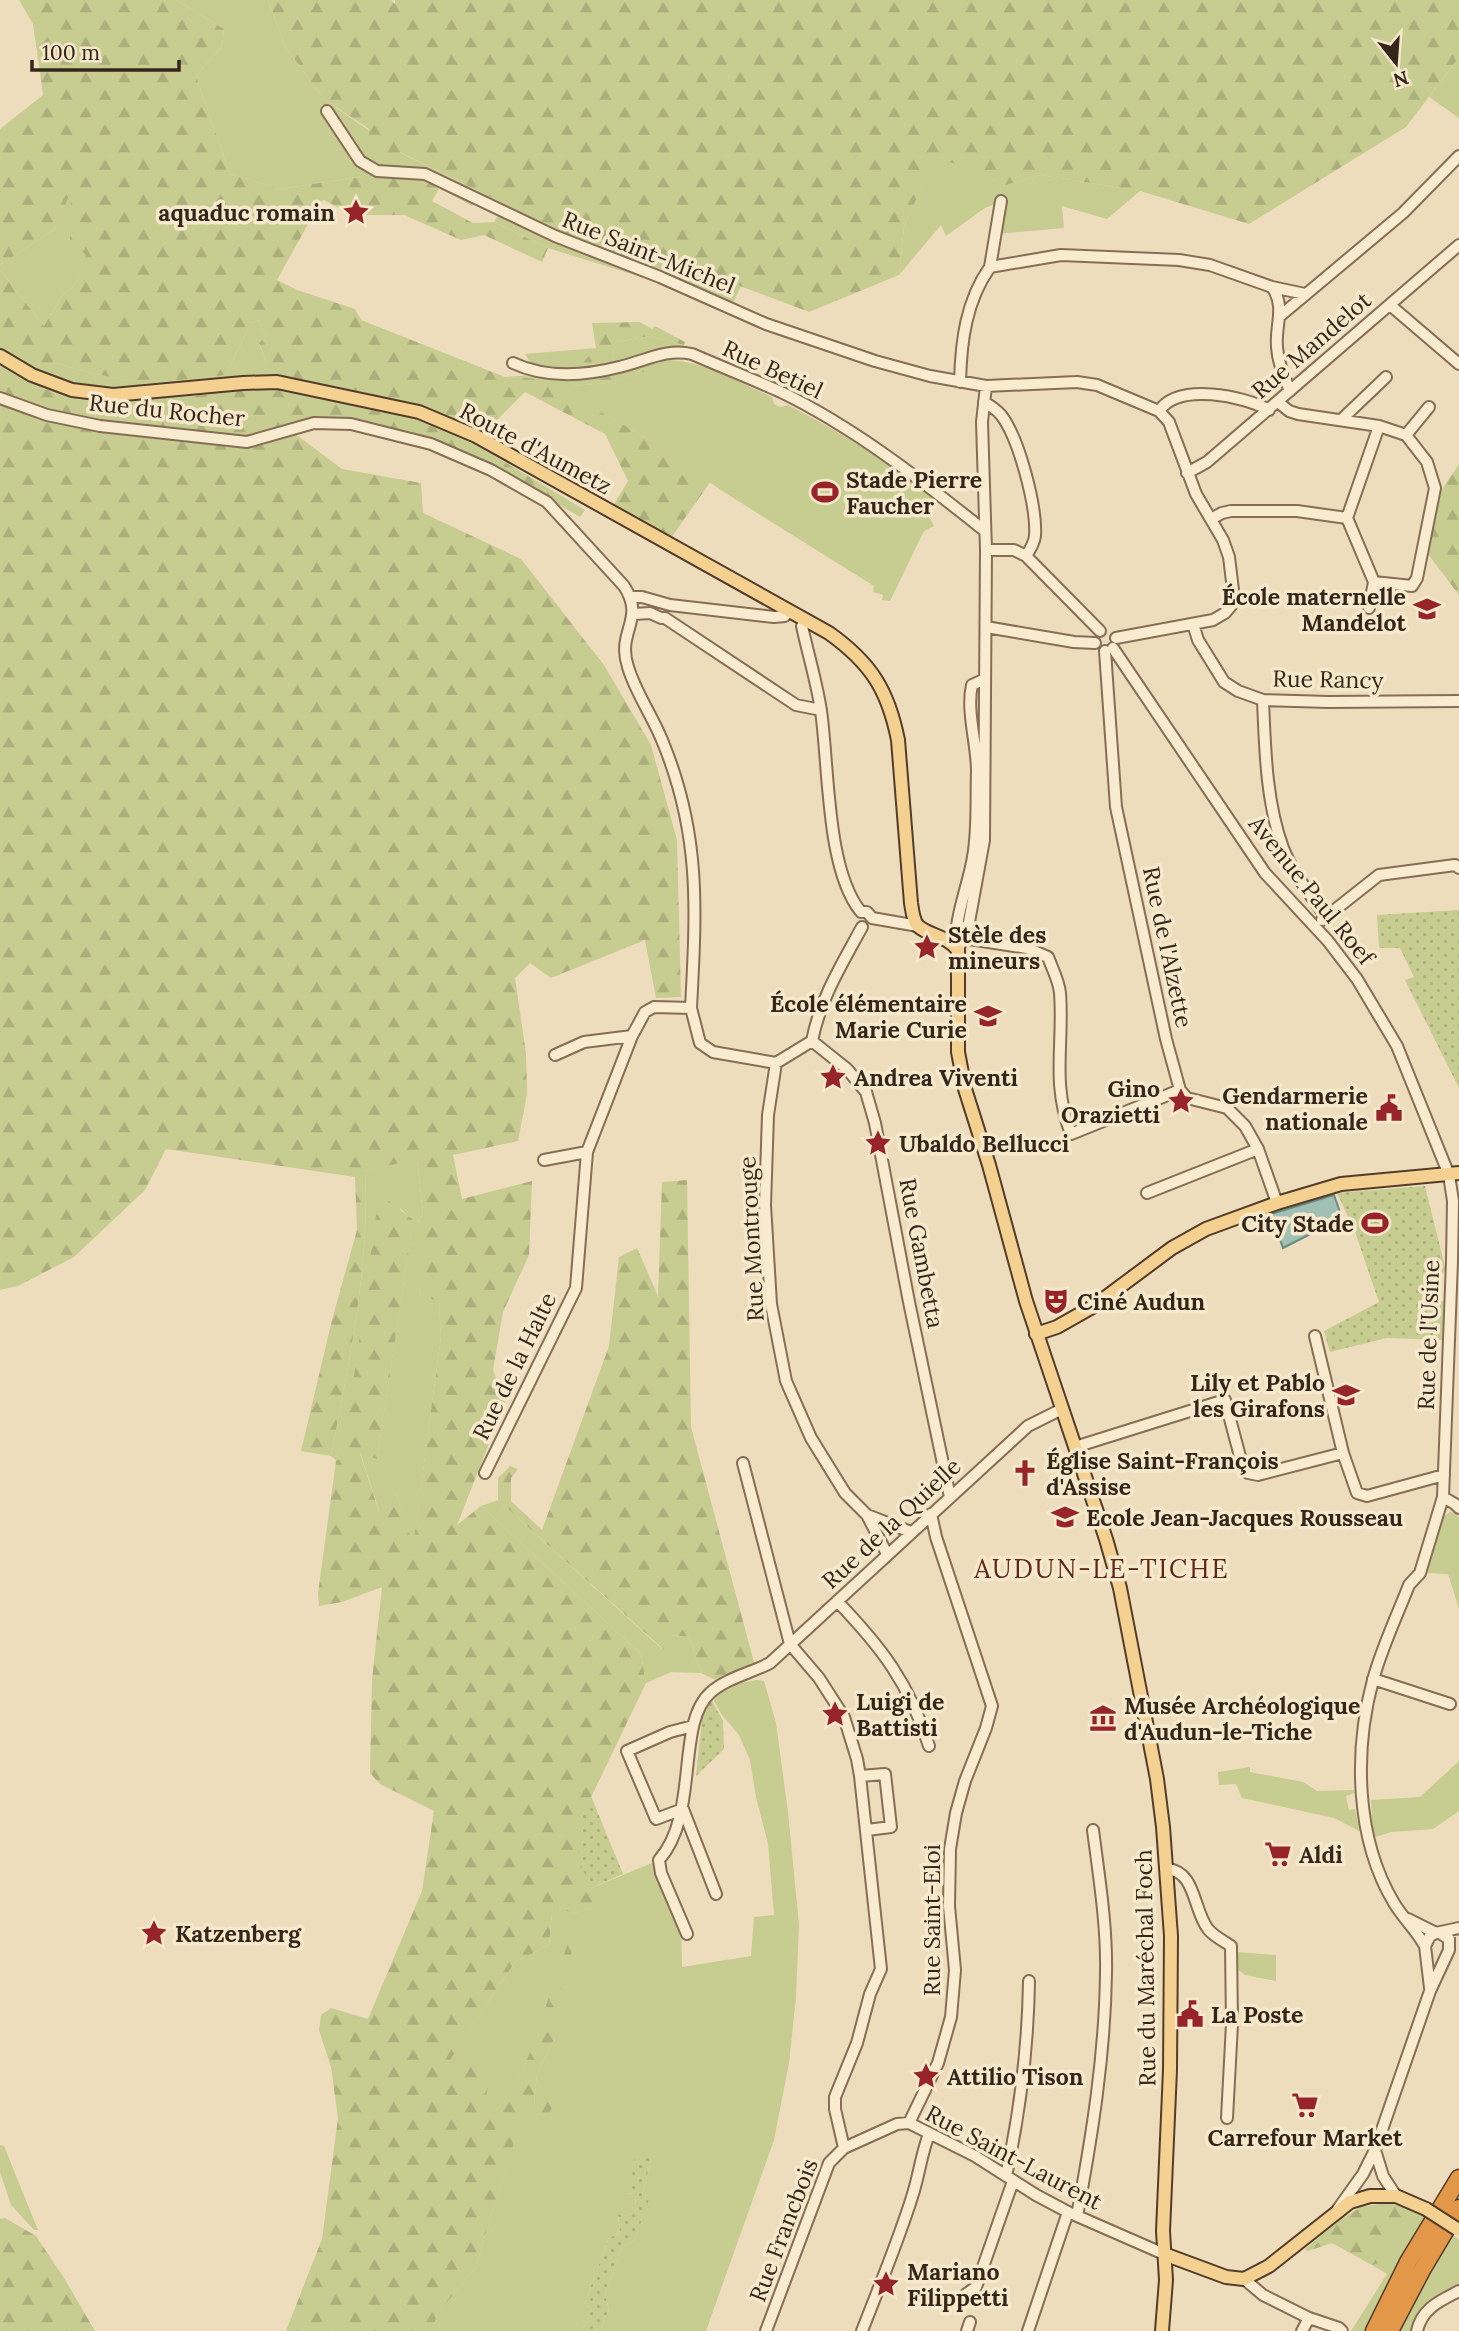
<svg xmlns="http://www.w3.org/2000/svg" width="1459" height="2331" font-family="Lora,serif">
  <defs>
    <pattern id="forest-firs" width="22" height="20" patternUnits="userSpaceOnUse" patternTransform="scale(1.75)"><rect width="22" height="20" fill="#c7cc90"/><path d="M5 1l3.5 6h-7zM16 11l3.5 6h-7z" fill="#acaf7c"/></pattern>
    <pattern id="park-dots" width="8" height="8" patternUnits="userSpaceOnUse" patternTransform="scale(1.75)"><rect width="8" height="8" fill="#c7cc90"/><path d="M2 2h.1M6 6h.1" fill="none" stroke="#acaf7c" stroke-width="1.8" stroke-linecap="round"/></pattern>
  </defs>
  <rect width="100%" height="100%" fill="#eeddbc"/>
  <path fill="#c7cc90" d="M176,0H268L285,46L324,99L399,152L571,237L670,274L676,262L741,286L731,308L660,277L657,282L548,248L494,222L500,212L476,199L472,206L425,180L371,175L280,189L230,174L196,76L222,46L224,29Z
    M1459,57V118L1429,97Z
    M935,155L1006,185L1041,175L1140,191L1107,219L1062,206L1064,228L996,234L1000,202L985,208L946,236L941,225L899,275L904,227Z
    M71,188L87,255L77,282L61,297L44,326L0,270V265L55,229Z
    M259,320L266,337L259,344L267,364L421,406L486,431L476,445L417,420L276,389L244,390L147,401L107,403L68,398L29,383L0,366V343L36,366L57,363L86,372L146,384L226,375L251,323Z
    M651,336L684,345L680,351L571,374V380L505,377L548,374L532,365L525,354L596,348L581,366L612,362L615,342Z
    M666,360C703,360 739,383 772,397L774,404L780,407L788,405C841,433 890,462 935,500L934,505L927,512L934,526L924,531L890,601L882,600L883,595L873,592L874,586L727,494L636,432L569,395L572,386L607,383L643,372L642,367Z
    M417,1158L423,1214L416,1224L400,1208L343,1457L337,1461L331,1456C349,1362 370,1267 365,1171Z
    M411,1234L425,1244L419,1294L439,1301L441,1336L413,1548L396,1492L380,1514L360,1452L377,1458Z
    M498,1500L662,1649L671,1635L689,1637L701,1673L671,1672L646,1683L641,1654L481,1506Z
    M1450,1512L1456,1513L1459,1517V1609L1448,1574L1427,1573L1444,1516Z
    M756,1680L764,1681L776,1723L788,1812L799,1925L796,1997L789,2063L774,2140L706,2331H600L609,2310L605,2294L622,2247L635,2240L649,2196L642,2195L652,2157L627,2193L635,2194L636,2210L628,2216L618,2214L620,2233L609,2238L584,2305L592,2308L582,2331H432L437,2315L475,2268L522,2116H547L534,2104L537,2073L555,2037L527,2060L505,2108L485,2101L449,2061L515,1962L549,1945L553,1902L572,1914L604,1903L599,1885L659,1860L681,1920L682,1967L751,1956L754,1917L774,1915L768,1844L756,1797L750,1760L739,1735L722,1715L712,1697L732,1685Z
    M1459,1761V1811L1433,1829L1391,1832L1373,1838L1334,1818L1242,1798L1236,1784L1219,1785L1218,1772L1250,1767V1772L1303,1782L1317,1791L1354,1790L1355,1793L1346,1796L1349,1810L1355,1809L1359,1828L1372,1825L1371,1800L1420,1797Z
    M1236,1952L1276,1955V1981L1245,1975L1237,1969Z
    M0,2145L4,2146L38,2230H34L11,2205L0,2172Z
    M1405,2206L1425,2217L1400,2258L1364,2331H1351L1387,2274L1372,2265L1382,2261L1378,2240Z
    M1453,2235L1459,2240V2287L1412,2331H1400L1429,2274Z"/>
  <path fill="url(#forest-firs)" fill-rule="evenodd" d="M19,0H176L224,29L222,46L196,76L230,174L280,189L371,175L425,180L439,189L432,201L473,223L494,222L548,248L542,262L484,235L461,240L404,215H352L324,200L305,208L308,224L277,280L297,290L355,309L361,320L505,377L571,380L606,377L642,367L644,372L607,383L572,386L570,395L636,432L711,481L671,538L613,506L628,481L605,434L525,392L486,431L421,406L279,374L267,364L259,343L266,337L259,320L251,323L226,375L145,384L86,372L57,363L36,366L2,345L0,343V270L44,326L61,297L77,282L86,255L70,241L71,191L55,229L0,265V129L43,95L33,24Z
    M268,0H391L395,4V0H1459V57L1406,127L1249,224L1140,191L1041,175L1006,185L935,156L904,227L899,275L809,312L676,262L670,275L571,237L400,152L396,164L380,161L368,154L369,129L324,99L285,46Z
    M640,322L652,329L655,326L685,342L684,345L651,336L615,342L612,362L580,366L596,348L592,323Z
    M0,366L29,383L68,398L106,403L147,401L244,390L276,389L417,420L476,445L585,510L580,517L494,466L351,420L287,428L342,469L421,483L423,513L521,559L604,665L651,745L677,840L681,997L656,998L645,940L551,978L530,963L515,978L526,1053L527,1094L518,1141L453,1155L462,1199L532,1181L529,1255L503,1312L493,1370L505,1403L457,1525L481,1506L641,1654L646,1683L582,1816L591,1888L599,1885L605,1903L572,1914L553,1903L549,1945L515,1962L450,2060L494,2061L485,2101L505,2107L527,2060L555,1980L560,1978L559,1968L572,1932L576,1943L560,1978L562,1988L555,2037L537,2073L534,2103L551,2092L557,2100L547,2116L522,2117L475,2268L437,2315L432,2331H286L322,2239L338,2118L331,2067L319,2030L321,2015L331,2008L368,2019L422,1891L434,1811L380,1784L370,1773L372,1680L382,1587L342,1602L319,1606L318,1593L336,1461L343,1457L376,1216L381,1204L389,1201L417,1223L423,1214L417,1159L365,1171C370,1267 349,1362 331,1456L301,1451L332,1320L357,1230L355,1177L166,1149L145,1190L74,1257L18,1286L0,1290ZM411,1235L424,1244L419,1294L439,1302L441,1336L413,1546L396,1492L384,1491L379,1512L360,1453L377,1459Z
    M1459,464V595L1428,554L1441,491Z
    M687,1180L691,1427L755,1666L716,1680L701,1673L689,1637L672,1635L663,1649L498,1500V1478L510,1466L518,1469L511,1478V1501L542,1530L609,1346L619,1257L637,1248L658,1296L662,1182Z
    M1385,2203L1405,2206L1407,2211L1390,2234L1379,2240L1383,2262L1372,2265L1332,2243L1308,2251L1305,2249L1340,2220L1361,2207Z
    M5,2218L36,2236L64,2278L95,2331H0V2219Z"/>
  <path fill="url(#park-dots)" d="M1459,910V1088L1405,980L1414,977L1400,948H1379L1377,915Z
    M1425,1186L1446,1271L1428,1281L1438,1302L1445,1300L1442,1340L1387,1338L1330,1352L1324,1331L1379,1302L1354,1229L1337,1193Z
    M710,1697L723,1721L724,1749L696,1776L702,1720Z
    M591,1796L623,1874L591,1888L578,1859L582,1816Z
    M636,2154L652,2157L642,2195L650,2196L635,2240L622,2247L605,2294L609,2310L600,2331H582L592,2308L584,2305L609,2238L620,2233L618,2214L628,2216L636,2210L635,2194L627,2193Z"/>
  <path fill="#a0bfb5" stroke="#688d82" stroke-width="2" d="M1334,1195L1342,1218L1283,1248L1271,1214Z"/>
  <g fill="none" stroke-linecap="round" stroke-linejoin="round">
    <defs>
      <path id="minor" d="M327,111L360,161L377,171L425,174L555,236L660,277L766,324L875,361L930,376L986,386L1077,382L1097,385L1159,411L1169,422L1196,494L1223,540L1229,557L1233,590L1231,606L1225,613L1213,620L1116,638
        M990,267L1001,201
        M1272,287L1305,294
        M1390,305L1459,364
        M1280,316L1403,213L1459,156
        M513,363C545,378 584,376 619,367C645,361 666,348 692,354C722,367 752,379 781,392C855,428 921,480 985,531
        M960,382C961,341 966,301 990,267L1061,255L1179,260L1210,265L1272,287C1286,307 1275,325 1277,347C1278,363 1284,376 1290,391
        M0,398L47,415L100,426L247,442L314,423L351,424L431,444L491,470L547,502L624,586C646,620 616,631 628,667C636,694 654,718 664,745C701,837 696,911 691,1008
        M984,402C991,406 996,409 1001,415C1019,438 1037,507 1035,536C1034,544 1030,550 1026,556
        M1278,402L1289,411L1298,414L1379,426L1406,435
        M1159,411C1178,382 1244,396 1269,410
        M1342,419L1386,377
        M1406,435L1429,407
        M1187,473L1207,462L1459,245
        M1347,518L1379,426
        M1211,519L1222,513L1231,511H1297L1347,518L1374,582L1412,586L1417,578L1435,488L1427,462L1406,435
        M986,550H1014L1026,556L1100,631
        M632,597H642L670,605L774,617L785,616L789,611
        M1369,608L1374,582
        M634,614L650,613L661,618H665L796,705L821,710
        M806,620L802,626C808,654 817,683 821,711C829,766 826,870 861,912H867L872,918L918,926
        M1193,624L1198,640L1224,682L1238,691L1263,700L1328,702L1459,701
        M986,627L1074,642L1095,643
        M1113,648L1265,873L1328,941L1357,979L1397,1046L1449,1175L1453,1201L1452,1261L1443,1497L1420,1573L1409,1585C1397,1616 1382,1647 1373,1680C1354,1750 1355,1838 1394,1903C1403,1918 1416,1930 1425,1946
        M1105,651L1116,807L1166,1039L1180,1090L1187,1098L1227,1108L1245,1126L1258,1149L1277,1203
        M1263,700C1265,748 1266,802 1283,848C1293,873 1311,896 1326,917
        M1322,920L1379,875L1455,865L1459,868
        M966,928L957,926C960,903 969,881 973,857C978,830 976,799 977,771C977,744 966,711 972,685L985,679
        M963,938L1027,948L1048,957C1052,968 1059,981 1060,993C1064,1044 1051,1083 1071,1134L1180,1090
        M958,950L969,922L984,840L986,550L982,422L986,386
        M812,1041L847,1069L866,1092L875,1123L909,1302L950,1497
        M555,1055L584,1042L632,1036
        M776,1063L768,1115L765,1205L771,1304L786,1381L811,1438L845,1493L867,1515L887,1554
        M544,1160L587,1152
        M1147,1193L1258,1149
        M1315,1336L1343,1453
        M1075,1447L1225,1400L1242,1464L1248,1473L1258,1475L1343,1453L1357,1493L1367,1496L1444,1475
        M743,1463L790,1644L819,1678L844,1717L857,1759L860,1776L881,1969L870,1994L857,2043L835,2097V2109L844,2148
        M485,1473L576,1288L587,1152L632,1036L645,1012L654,1007L691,1008L700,1043L713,1052L776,1063L812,1041C820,999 842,964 862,927
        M1443,1497L1455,1504L1459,1508
        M867,1515L911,1532
        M837,1601C882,1648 909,1683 929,1746
        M1373,1679L1450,1704
        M693,1726L670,1732L627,1751L656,1819L683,1809L716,1894
        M860,1776L885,1774L891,1827L867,1830
        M1167,1869C1196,1871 1193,1910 1208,1929C1213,1936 1224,1941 1231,1946L1232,2024L1227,2118
        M1408,1919L1436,1933L1459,1928
        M687,1934L661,1873L659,1860C700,1814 675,1723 711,1692C727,1678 751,1673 770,1663L1028,1426L1062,1409
        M1430,1988L1425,1946L1430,1936L1436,1933
        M909,2123L938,2063L951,2017L955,1970L949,1906L950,1849L956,1813L965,1781L986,1728L992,1706L936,1537L931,1514
        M1375,2150L1383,2176L1396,2196
        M1006,2176C1020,2112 1028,2047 1029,1981
        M1338,2209L1363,2174L1375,2150L1430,1991L1449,1950V1939L1440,1933
        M1077,2216C1092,2136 1105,2055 1106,1973C1107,1925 1099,1877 1093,1830
        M1244,2279L1263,2295L1309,2318L1302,2331
        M965,2295L976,2287L1013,2181
        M1309,2318L1339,2328L1342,2331
        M766,2331L829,2163L844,2148L897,2124L909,2123L975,2156L1036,2195L1068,2212L1164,2254
        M862,2331C879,2287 898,2242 912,2197C919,2176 921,2155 929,2134
        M967,2331L970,2322
        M1028,2331L1068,2212
        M1417,2331C1422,2308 1440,2301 1459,2291"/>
      <path id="major" d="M0,356L32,375L72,390L113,395L243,383L277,382L419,412L476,436L829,633C871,663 888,690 898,740L911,903C912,909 913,921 918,926C929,936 946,935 958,950V1052L965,1089L989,1165L1026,1301L1106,1539L1120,1588L1157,1779L1163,1827L1171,1936L1170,2070L1163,2231L1166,2280L1162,2331
        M1036,1334L1057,1327L1094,1306L1172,1248L1206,1229L1277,1203L1341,1184L1459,1173
        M1164,2254L1226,2277L1244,2279L1269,2266L1350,2202L1370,2196H1396L1426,2209"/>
      <path id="highway" d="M1374,2331L1408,2262L1459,2178
        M1390,2331L1422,2270L1459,2208"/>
    </defs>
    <use href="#minor" stroke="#866d55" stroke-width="14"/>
    <use href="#major" stroke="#533c2a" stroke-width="16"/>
    <use href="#highway" stroke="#533c2a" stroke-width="19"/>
    <use href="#minor" stroke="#f9ebcf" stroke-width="10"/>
    <use href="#major" stroke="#f4d191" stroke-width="12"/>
    <use href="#highway" stroke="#e29848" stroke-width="16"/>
    <defs>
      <path id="major-bridge" d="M1426,2209L1457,2229"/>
    </defs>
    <use href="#major-bridge" stroke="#533c2a" stroke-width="16" stroke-linecap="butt"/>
    <use href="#major-bridge" stroke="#f4d191" stroke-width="12"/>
  </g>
  <defs>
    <symbol id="sight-bare" viewBox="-9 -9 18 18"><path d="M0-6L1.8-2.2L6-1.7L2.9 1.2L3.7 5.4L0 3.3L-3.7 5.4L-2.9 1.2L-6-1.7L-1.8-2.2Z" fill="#962429" stroke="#f6e8cb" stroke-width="2.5" paint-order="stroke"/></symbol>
    <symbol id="stadium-bare" viewBox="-9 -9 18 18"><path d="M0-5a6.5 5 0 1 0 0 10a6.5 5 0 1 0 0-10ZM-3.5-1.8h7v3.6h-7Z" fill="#962429" stroke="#f6e8cb" stroke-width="2.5" paint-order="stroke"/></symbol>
    <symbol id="school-bare" viewBox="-9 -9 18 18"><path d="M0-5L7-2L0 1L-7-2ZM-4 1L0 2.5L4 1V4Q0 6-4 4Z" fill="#962429" stroke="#f6e8cb" stroke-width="2.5" paint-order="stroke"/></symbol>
    <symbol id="civic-bare" viewBox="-9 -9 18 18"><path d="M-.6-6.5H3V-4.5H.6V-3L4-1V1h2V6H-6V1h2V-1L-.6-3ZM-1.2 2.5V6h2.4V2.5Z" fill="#962429" stroke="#f6e8cb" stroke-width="2.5" paint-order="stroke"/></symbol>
    <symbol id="theatre-bare" viewBox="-9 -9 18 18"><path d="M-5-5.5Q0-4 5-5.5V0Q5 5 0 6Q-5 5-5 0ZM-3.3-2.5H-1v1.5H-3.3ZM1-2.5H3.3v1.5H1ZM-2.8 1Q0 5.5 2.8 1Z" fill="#962429" stroke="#f6e8cb" stroke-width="2.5" paint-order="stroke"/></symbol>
    <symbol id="church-bare" viewBox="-9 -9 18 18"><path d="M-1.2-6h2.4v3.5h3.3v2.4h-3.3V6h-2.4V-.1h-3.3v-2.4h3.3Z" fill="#962429" stroke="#f6e8cb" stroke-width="2.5" paint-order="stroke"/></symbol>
    <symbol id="museum-bare" viewBox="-9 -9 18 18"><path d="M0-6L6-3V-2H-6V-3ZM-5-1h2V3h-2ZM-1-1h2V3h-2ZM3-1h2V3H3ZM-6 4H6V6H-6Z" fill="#962429" stroke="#f6e8cb" stroke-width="2.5" paint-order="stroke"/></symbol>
    <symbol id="supermarket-bare" viewBox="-9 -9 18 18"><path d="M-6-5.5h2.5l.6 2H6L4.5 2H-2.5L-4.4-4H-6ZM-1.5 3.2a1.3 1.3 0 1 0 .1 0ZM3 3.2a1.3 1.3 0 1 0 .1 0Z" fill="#962429" stroke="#f6e8cb" stroke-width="2.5" paint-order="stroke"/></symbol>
  </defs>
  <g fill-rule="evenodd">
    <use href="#sight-bare" x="337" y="193" width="38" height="38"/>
    <use href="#stadium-bare" x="806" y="473" width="38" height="38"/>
    <use href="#school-bare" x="1408" y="590" width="38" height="38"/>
    <use href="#sight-bare" x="908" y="928" width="38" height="38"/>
    <use href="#school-bare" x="969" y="997" width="38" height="38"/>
    <use href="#sight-bare" x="814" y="1058" width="38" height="38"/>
    <use href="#sight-bare" x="1162" y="1082" width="38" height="38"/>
    <use href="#civic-bare" x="1370" y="1089" width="38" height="38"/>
    <use href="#sight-bare" x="859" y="1124" width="38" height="38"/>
    <use href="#stadium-bare" x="1356" y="1204" width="38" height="38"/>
    <use href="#theatre-bare" x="1037" y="1282" width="38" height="38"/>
    <use href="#school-bare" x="1327" y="1376" width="38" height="38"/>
    <use href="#church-bare" x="1006" y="1454" width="38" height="38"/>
    <use href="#school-bare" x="1046" y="1498" width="38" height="38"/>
    <use href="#sight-bare" x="816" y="1695" width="38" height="38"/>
    <use href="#museum-bare" x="1084" y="1699" width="38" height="38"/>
    <use href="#supermarket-bare" x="1259" y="1835" width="38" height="38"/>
    <use href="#sight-bare" x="135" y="1914" width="38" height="38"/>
    <use href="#civic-bare" x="1171" y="1995" width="38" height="38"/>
    <use href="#sight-bare" x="907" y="2057" width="38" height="38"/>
    <use href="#supermarket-bare" x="1286" y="2086" width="38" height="38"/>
    <use href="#sight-bare" x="867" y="2265" width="38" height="38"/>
  </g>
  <g text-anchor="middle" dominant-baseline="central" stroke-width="7" stroke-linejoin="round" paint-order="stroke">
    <g font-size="23" font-weight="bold" fill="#35261a" stroke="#f6e8cb" text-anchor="start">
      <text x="335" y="212" text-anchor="end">aquaduc romain</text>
      <text x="846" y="479">Stade Pierre<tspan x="846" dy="26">Faucher</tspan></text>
      <text x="1406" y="596" text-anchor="end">École maternelle<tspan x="1406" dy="26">Mandelot</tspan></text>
      <text x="948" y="934">Stèle des<tspan x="948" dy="26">mineurs</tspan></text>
      <text x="967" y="1003" text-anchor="end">École élémentaire<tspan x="967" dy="26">Marie Curie</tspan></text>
      <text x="854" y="1077">Andrea Viventi</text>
      <text x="1160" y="1088" text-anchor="end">Gino<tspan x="1160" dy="26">Orazietti</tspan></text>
      <text x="1368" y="1095" text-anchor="end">Gendarmerie<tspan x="1368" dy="26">nationale</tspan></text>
      <text x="899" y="1143">Ubaldo Bellucci</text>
      <text x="1354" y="1223" text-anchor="end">City Stade</text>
      <text x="1077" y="1301">Ciné Audun</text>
      <text x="1325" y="1382" text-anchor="end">Lily et Pablo<tspan x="1325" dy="26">les Girafons</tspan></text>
      <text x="1046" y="1460">Église Saint-François<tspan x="1046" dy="26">d'Assise</tspan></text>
      <text x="1086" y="1517">Ecole Jean-Jacques Rousseau</text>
      <text x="856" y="1701">Luigi de<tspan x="856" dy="26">Battisti</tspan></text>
      <text x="1124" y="1705">Musée Archéologique<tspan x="1124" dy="26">d'Audun-le-Tiche</tspan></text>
      <text x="1299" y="1854">Aldi</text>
      <text x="175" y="1933">Katzenberg</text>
      <text x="1211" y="2014">La Poste</text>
      <text x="947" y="2076">Attilio Tison</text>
      <text x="1305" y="2137" text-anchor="middle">Carrefour Market</text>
      <text x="907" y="2271">Mariano<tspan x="907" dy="26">Filippetti</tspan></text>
    </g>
    <g font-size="23" fill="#35261a" stroke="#f6e8cb">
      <text transform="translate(649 252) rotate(22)">Rue Saint-Michel</text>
      <text transform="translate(1311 345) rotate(-41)">Rue Mandelot</text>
      <text transform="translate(773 369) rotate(25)">Rue Betiel</text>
      <text transform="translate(167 410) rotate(6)">Rue du Rocher</text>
      <text transform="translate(536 448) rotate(28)">Route d'Aumetz</text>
      <text transform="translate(1328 679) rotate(1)">Rue Rancy</text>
      <text transform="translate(1312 890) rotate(51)">Avenue Paul Roef</text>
      <text transform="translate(1168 947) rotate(78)">Rue de l'Alzette</text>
      <text transform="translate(751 1239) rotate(-93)">Rue Montrouge</text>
      <text transform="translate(922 1253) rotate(79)">Rue Gambetta</text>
      <text transform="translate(1428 1335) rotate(-88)">Rue de l'Usine</text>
      <text transform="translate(514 1366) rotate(-64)">Rue de la Halte</text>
      <text transform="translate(891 1523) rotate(-43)">Rue de la Quielle</text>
      <text transform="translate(931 1920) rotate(-90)">Rue Saint-Eloi</text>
      <text transform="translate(1145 1968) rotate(-91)">Rue du Maréchal Foch</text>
      <text transform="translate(1014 2157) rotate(28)">Rue Saint-Laurent</text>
      <text transform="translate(783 2230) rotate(-69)">Rue Francbois</text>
    </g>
    <g font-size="26" letter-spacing="2" fill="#622519" stroke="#f6e8cb">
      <text x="1102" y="1568">AUDUN-LE-TICHE</text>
    </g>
  </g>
  <g transform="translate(1396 63) rotate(163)" stroke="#f6e8cb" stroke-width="5" paint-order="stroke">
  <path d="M0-5L12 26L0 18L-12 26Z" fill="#35261a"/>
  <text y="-10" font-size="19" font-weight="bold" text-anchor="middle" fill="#35261a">N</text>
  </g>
  <path d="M32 60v10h147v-10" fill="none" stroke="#35261a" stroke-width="3.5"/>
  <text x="42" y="60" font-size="21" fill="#35261a" stroke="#f6e8cb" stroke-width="5" paint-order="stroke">100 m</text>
</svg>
